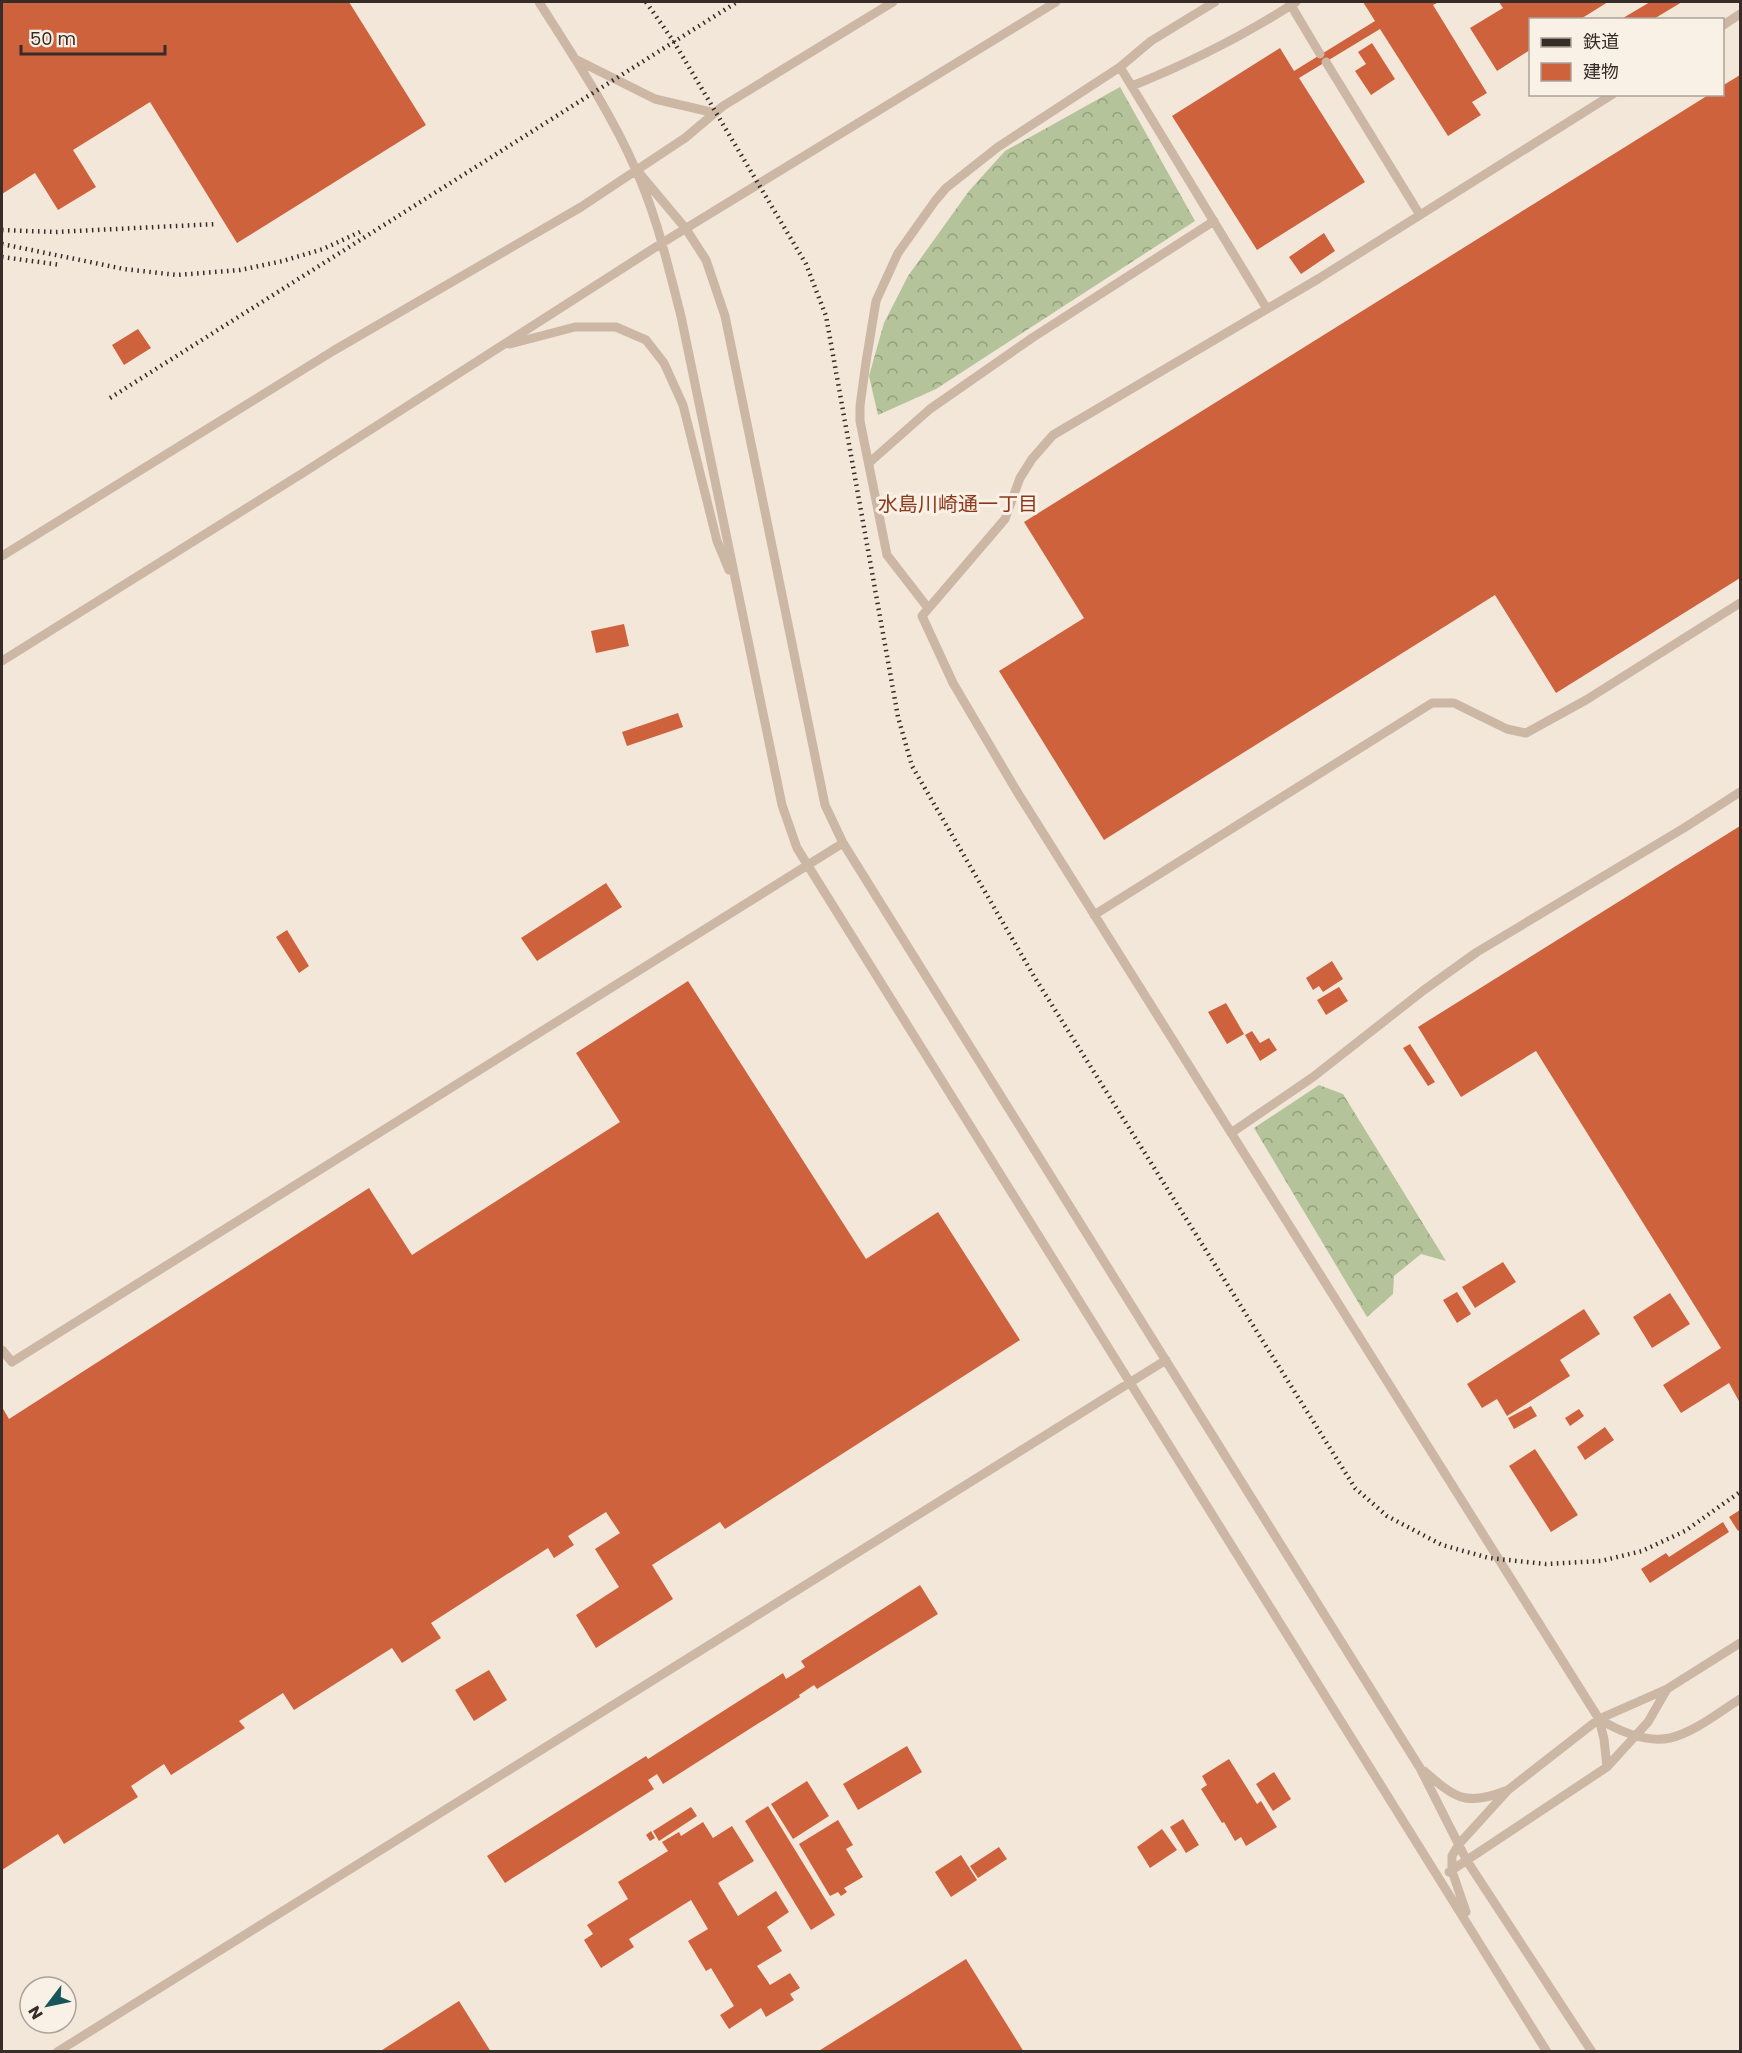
<svg xmlns="http://www.w3.org/2000/svg" width="1742" height="2053" font-family="Poppins,'Noto Sans JP',sans-serif">
  <defs>
    <pattern id="forest-crowns" width="20" height="18" patternUnits="userSpaceOnUse" patternTransform="scale(1.5)"><rect width="20" height="18" fill="#b4c399"/><path d="M2 6a3 3 0 1 1 6 0M12 15a3 3 0 1 1 6 0" fill="none" stroke="#939f7d"/></pattern>
  </defs>
  <rect width="100%" height="100%" fill="#f3e7da"/>
  <path fill="url(#forest-crowns)" d="M1120,87L1195,221L936,389L878,415L869,376L884,323L908,276L969,191L1005,151Z
    M1319,1085L1343,1094L1446,1261L1421,1254L1394,1276L1393,1294L1367,1317L1254,1128Z"/>
  <path fill="#ce623d" d="M2,2H349L426,125L237,243L150,102L73,150L96,187L58,210L35,173L2,194Z
    M1363,2H1439L1433,5L1487,93L1472,102L1481,115L1448,136L1380,29L1299,78L1365,182L1257,250L1172,116L1280,48L1294,71L1375,21Z
    M1499,2H1608L1579,20H1530V50L1497,71L1470,28L1503,8Z
    M1650,2H1682L1652,20H1625L1623,18Z
    M1372,43L1395,79L1371,95L1355,71L1366,64L1358,52Z
    M1740,75V578L1556,693L1495,595L1104,840L999,671L1084,618L1024,522L1710,94H1722V86Z
    M1324,233L1335,251L1301,274L1289,257Z
    M138,329L151,348L124,365L112,345Z
    M624,624L629,646L596,653L591,631Z
    M678,713L683,727L627,746L622,732Z
    M1740,826V1403L1729,1383L1681,1413L1663,1385L1721,1348L1536,1051L1461,1097L1418,1027Z
    M606,883L622,907L537,961L521,938Z
    M287,930L309,966L299,973L276,937Z
    M1332,961L1343,979L1323,992L1319,986L1313,990L1306,978Z
    M688,981L866,1259L938,1212L1020,1340L725,1529L720,1522L652,1565L673,1599L596,1648L576,1615L619,1587L595,1549L620,1533L606,1512L568,1536L574,1545L554,1558L548,1548L431,1623L441,1638L402,1663L392,1648L294,1710L283,1693L239,1721L245,1728L171,1775L164,1764L131,1786L138,1797L64,1844L58,1834L2,1870V1407L9,1419L369,1188L412,1255L620,1122L576,1053Z
    M1339,987L1348,1001L1326,1015L1317,1000Z
    M1226,1003L1244,1034L1227,1044L1208,1012Z
    M1252,1031L1260,1043L1269,1038L1277,1050L1260,1061L1245,1035Z
    M1410,1044L1435,1082L1428,1086L1403,1048Z
    M1503,1262L1516,1282L1475,1308L1462,1287Z
    M1457,1292L1471,1314L1457,1323L1443,1300Z
    M1670,1293L1690,1324L1652,1348L1633,1317Z
    M1584,1309L1600,1334L1560,1360L1570,1376L1507,1416L1497,1399L1482,1408L1467,1384Z
    M1531,1406L1537,1416L1514,1429L1508,1418Z
    M1579,1409L1584,1416L1570,1426L1565,1418Z
    M1605,1427L1614,1440L1585,1460L1577,1447Z
    M1535,1449L1578,1515L1551,1532L1509,1466Z
    M1740,1510V1529L1738,1531L1729,1517Z
    M1723,1522L1729,1532L1650,1583L1641,1569L1666,1553L1669,1557Z
    M920,1585L938,1614L817,1689L814,1685L799,1695L800,1697L663,1784L657,1774L648,1780L654,1789L505,1883L487,1856L646,1756L648,1759L783,1673L786,1679L805,1667L801,1661Z
    M489,1670L507,1700L474,1721L455,1690Z
    M907,1746L922,1772L858,1810L843,1784Z
    M1229,1759L1257,1804L1261,1801L1277,1827L1246,1846L1241,1837L1235,1841L1224,1822L1222,1823L1201,1789L1207,1785L1202,1776Z
    M1274,1772L1291,1799L1273,1811L1256,1784Z
    M807,1781L829,1816L793,1839L771,1804Z
    M768,1806L835,1915L811,1930L745,1821Z
    M691,1807L697,1816L659,1841L653,1831Z
    M1183,1819L1199,1845L1186,1853L1170,1827Z
    M838,1820L853,1845L846,1849L863,1877L844,1888L847,1892L841,1896L838,1892L830,1896L799,1844Z
    M703,1822L713,1838L732,1826L754,1861L718,1883L738,1916L776,1891L789,1912L767,1927L782,1951L757,1966L770,1985L790,1973L800,1988L790,1994L794,2000L766,2017L761,2008L729,2029L720,2015L734,2006L711,1968L706,1971L688,1941L708,1929L691,1900L629,1939L634,1947L601,1968L584,1940L593,1934L587,1925L628,1899L618,1882L668,1851L662,1842L679,1832L681,1836Z
    M1162,1829L1177,1850L1150,1868L1137,1847Z
    M651,1831L655,1838L650,1841L646,1835Z
    M999,1847L1007,1859L978,1878L970,1866Z
    M961,1855L977,1880L951,1897L935,1872Z
    M966,1959L1024,2052H817Z
    M459,2001L491,2052H379Z"/>
  <g fill="none" stroke-linecap="round" stroke-linejoin="round">
    <path stroke="#ccb7a5" stroke-width="9" d="M539,2C573,56 609,109 635,168C657,215 668,267 681,316L782,805L797,848L1547,2052
      M1289,2L1320,54
      M1722,26L1740,14
      M575,59L655,99L715,113
      M1326,62L1420,215
      M1120,67L1267,309
      M1132,86C1189,63 1245,35 1296,2
      M640,174L686,229L706,260L725,316L825,805L843,843L1420,1768L1467,1861L1592,2052
      M510,344L575,327H616L646,340L664,363L683,405L717,541L729,570
      M870,462L930,409L1032,338L1214,221
      M2,556L333,351L581,207L685,138L723,106L893,2
      M928,608L887,555L860,421V406L866,362L876,301L898,253L935,201L946,188L998,147L1120,67L1151,41L1215,2
      M2,661L306,471L662,243L1056,2
      M1094,915L1432,703H1454L1507,729L1526,733L1586,700L1740,603
      M1231,1133L1313,1077L1424,990L1477,952L1684,828L1740,792
      M2,1350L12,1362L843,843
      M1599,1719C1619,1731 1646,1743 1670,1738C1695,1732 1719,1712 1740,1699
      M1607,1767L1604,1739L1599,1719L1016,790L953,683L922,616L1005,519L1020,478L1032,459L1053,435L1318,279L1613,94
      M1424,1771C1454,1797 1465,1807 1505,1791
      M1449,1872L1607,1767L1648,1722L1667,1689
      M1466,1912L1452,1871V1856L1459,1844L1508,1790L1599,1719L1667,1689L1740,1643
      M57,2052L1166,1360"/>
    <path stroke="#372c27" stroke-width="4.5" stroke-dasharray="1.5 4.5" stroke-linecap="butt" d="M646,2L674,42L806,264L826,316L898,717L912,766L1035,978L1355,1488L1387,1516L1442,1545L1489,1558L1546,1564L1601,1561L1642,1551L1685,1531L1740,1492
      M2,230L55,232L217,224
      M2,244L124,269L177,275L240,270L283,261L323,249L362,231
      M2,257L61,265
      M110,398L737,2"/>
  </g>
  <g text-anchor="middle" dominant-baseline="central" stroke-width="6" stroke-linejoin="round" paint-order="stroke">
    <g font-size="20" fill="#8b371a" stroke="#faf1e6">
      <text x="958" y="504">水島川崎通一丁目</text>
    </g>
  </g>
  <rect width="1742" height="2053" fill="none" stroke="#372c27" stroke-width="6"/>
  <rect x="1529" y="18" width="195" height="78" fill="#faf1e6" stroke="#aca29a" stroke-width="1.5"/>
  <rect x="1541" y="38" width="30" height="9" fill="#372c27" stroke="#aca29a" stroke-width="1.5"/>
  <text x="1583" y="48" font-size="18" fill="#372c27">鉄道</text>
  <rect x="1541" y="63" width="30" height="18" fill="#ce623d" stroke="#aca29a" stroke-width="1.5"/>
  <text x="1583" y="78" font-size="18" fill="#372c27">建物</text>
  <g transform="translate(48 2005) rotate(238)"><circle r="28" fill="#faf1e6" stroke="#aca29a" stroke-width="1.5"/>
  <path d="M0-4.5L10 22L0 15L-10 22Z" fill="#19565b"/>
  <text y="-9" font-size="16" font-weight="bold" text-anchor="middle" fill="#372c27">N</text>
  </g>
  <path d="M21 45v9h144v-9" fill="none" stroke="#372c27" stroke-width="3"/>
  <text x="30" y="45" font-size="18" fill="#372c27" stroke="#faf1e6" stroke-width="4.5" paint-order="stroke">50 m</text>
</svg>
